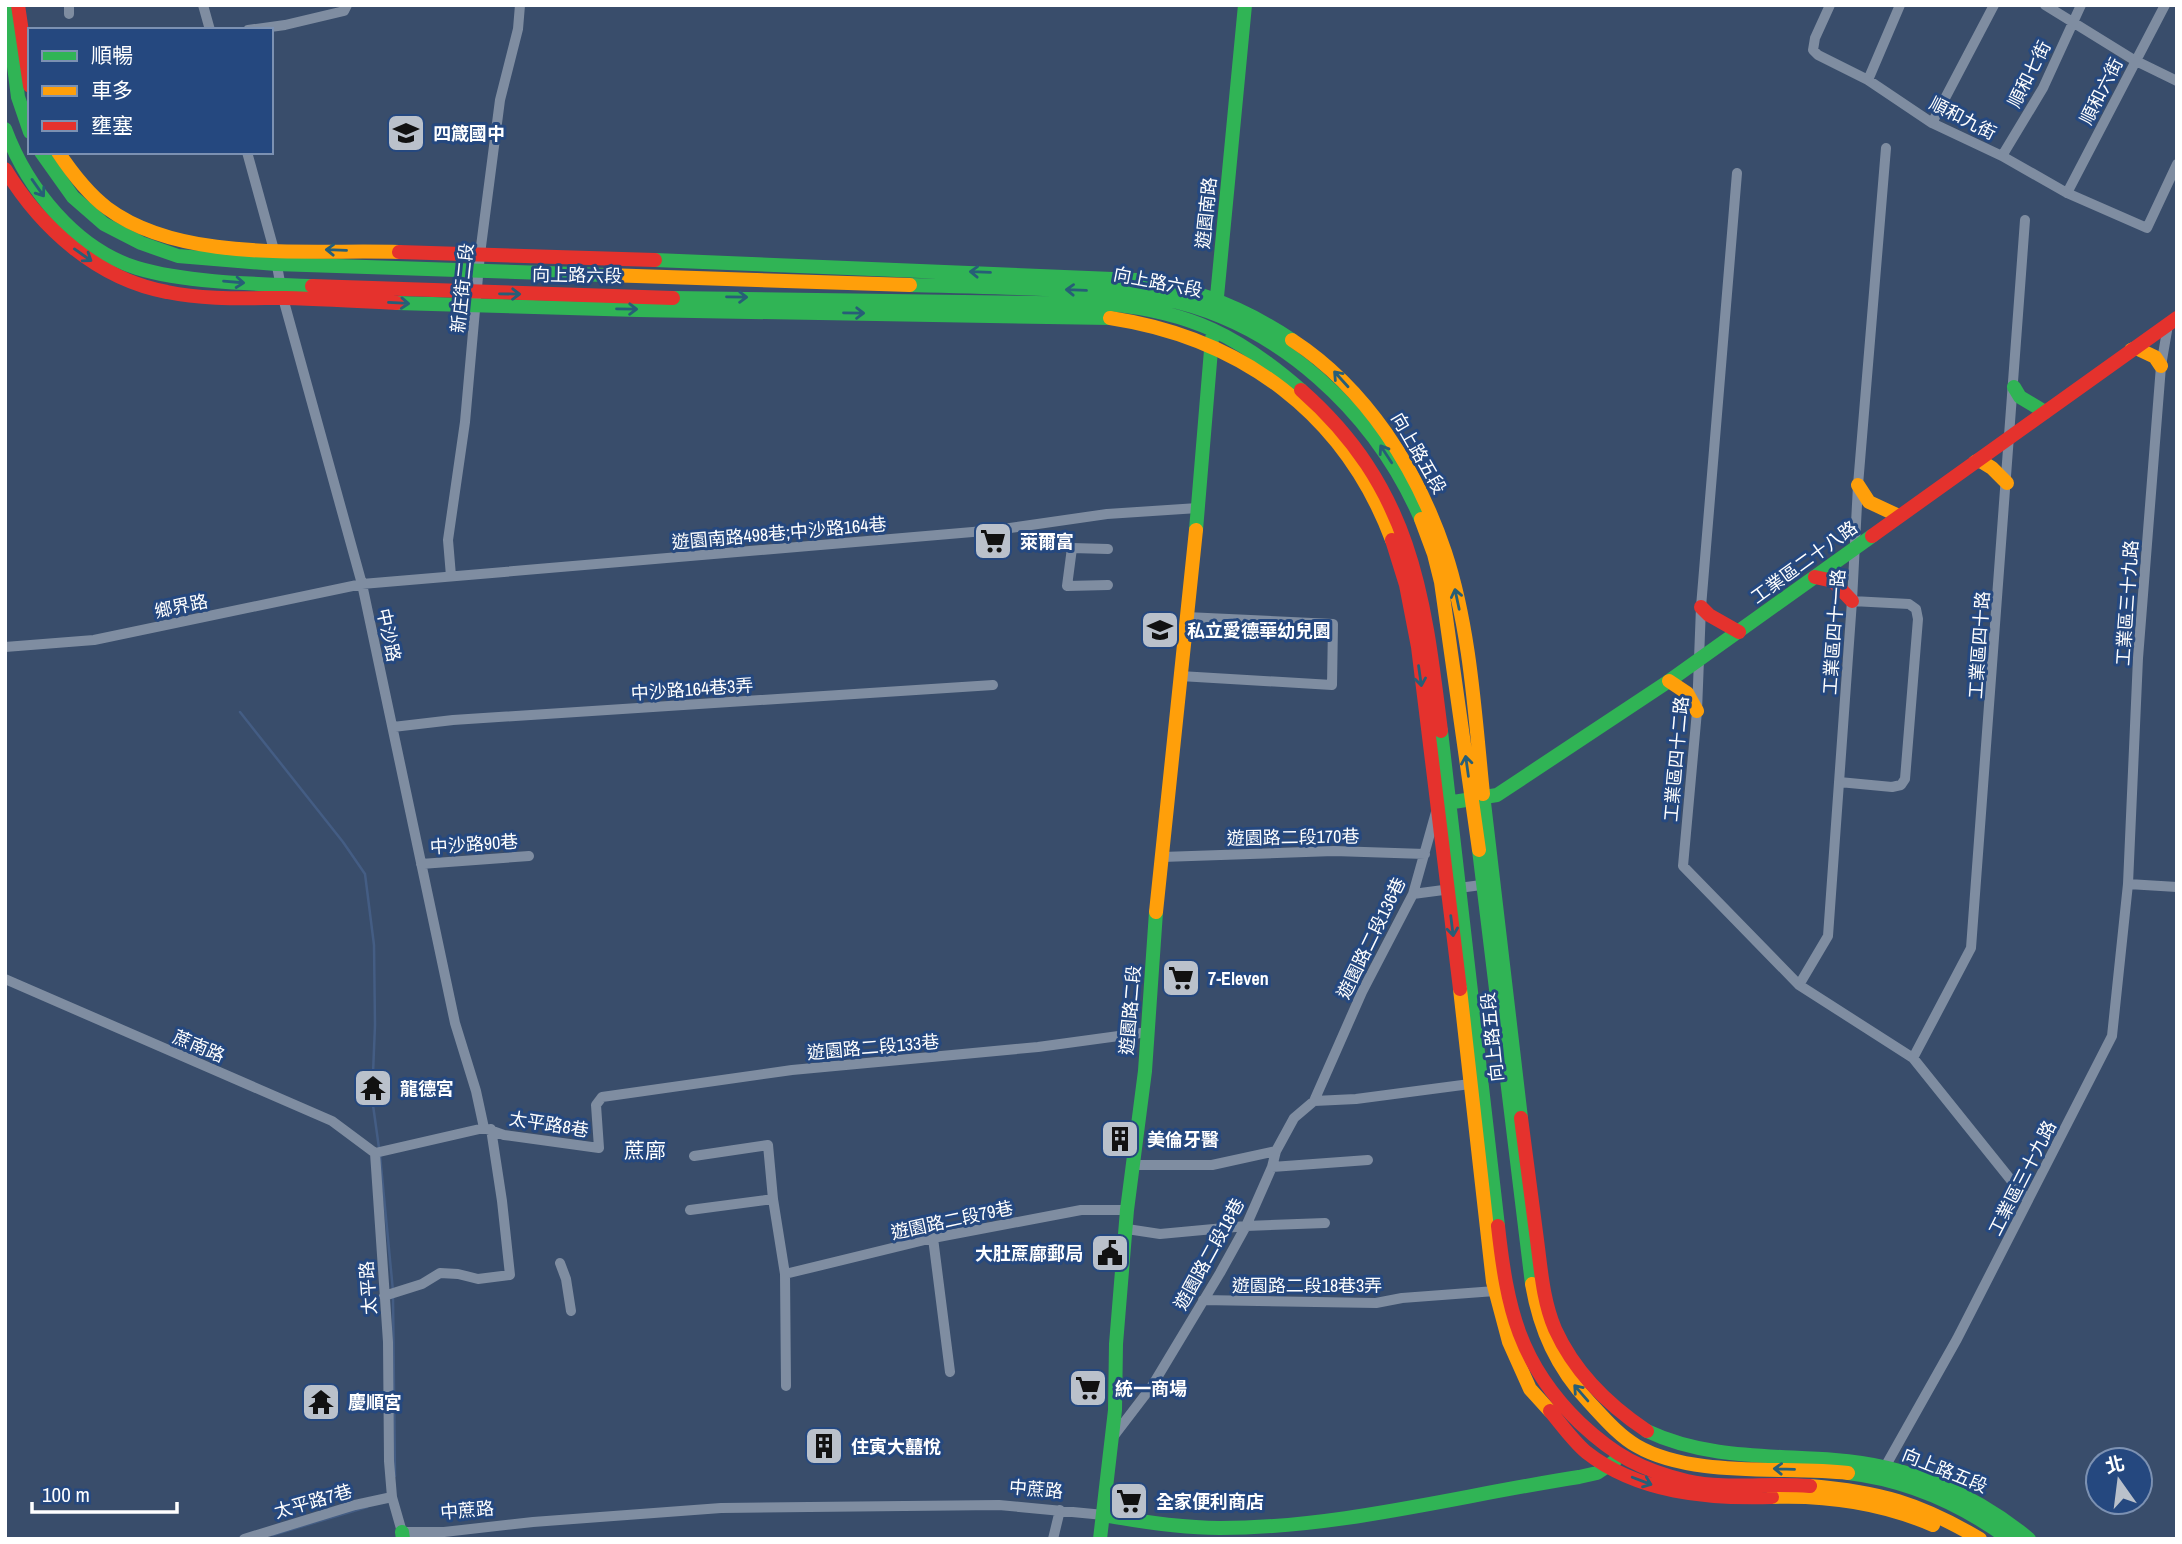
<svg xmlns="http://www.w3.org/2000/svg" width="2182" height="1544" font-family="'Archivo Narrow','Noto Sans TC',sans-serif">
  <rect width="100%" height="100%" fill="#394d6b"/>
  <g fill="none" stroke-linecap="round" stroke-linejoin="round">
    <path stroke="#445d84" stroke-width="2.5" d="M240,712L343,842L365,874L374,945L375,1025L372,1098L379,1148
      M380,1155L393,1291
      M393,1297L395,1476
      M273,1535L367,1507"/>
    <path stroke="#7f8da1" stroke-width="10" d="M69,5V14
      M203,5L210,30
      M1830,5L1815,38L1813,50L1818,55L1868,80L1932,123L2002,156L2067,193L2147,228L2177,164
      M2045,5L2134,60L2177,81
      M248,30L285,25L344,11L347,5
      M1868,80L1900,5
      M1932,123L1994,5
      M247,152L274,250L283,298L362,584L455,1023L476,1091L484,1128
      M2002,156L2043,88L2081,5
      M1737,173L1701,607L1697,711L1683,866L1799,985L1913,1058L2027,1200
      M2067,193L2165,5
      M2168,325L2161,366L2138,658L2128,884L2177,887
      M1108,549L1072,548L1067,586L1108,585
      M451,576L448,540L465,422L480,254L500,100L518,29L520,5
      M5,647L94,640L362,584L996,530L1107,514L1198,508
      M1180,676L1332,685L1333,624L1186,617
      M393,727L453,720L993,685
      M1839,782L1892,787L1901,785L1905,779L1918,619L1916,609L1909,604L1852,601
      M1162,857L1334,851L1425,854
      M421,864L529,856
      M1413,894L1489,884
      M5,979L332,1121L375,1153
      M1799,985L1828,936L1852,601L1858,485L1886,148
      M1913,1058L1971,948L2025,220
      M1314,1101L1356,1099L1470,1084
      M375,1153L388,1342L389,1461L392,1497L402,1532H444L533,1522L721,1508L999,1505L1104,1515
      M375,1153L484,1128L504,1135L599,1148L596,1105L602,1097L792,1070L1038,1047L1148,1032
      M694,1156L768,1145L773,1199L785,1274L786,1386
      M1132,1165H1212L1276,1151
      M1272,1167L1368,1160
      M690,1210L773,1199
      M1127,1229L1160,1234L1246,1226L1325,1223
      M933,1238L950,1372
      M560,1263L566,1279L571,1311
      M785,1274L933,1238L1081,1210H1127
      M384,1296L422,1284L440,1273L458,1274L478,1279L510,1275L502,1201L491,1129
      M1203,1300L1376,1303L1402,1298L1495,1291
      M1113,1437L1152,1386L1220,1273L1246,1226L1272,1167L1276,1151L1294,1118L1314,1101L1362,992L1413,894L1436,812
      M1885,1467L1957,1339L2112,1036L2128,884
      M244,1539L355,1505L392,1497
      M1053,1539L1060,1510"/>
    <path stroke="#30b455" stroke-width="14" d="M6,5L18,97L30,132
      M5,129C27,188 75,249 137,268C187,283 259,284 312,286
      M41,152L73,197L104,224L141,243L178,256L276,264L606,275
      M655,260L1137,280C1194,288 1244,308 1292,340
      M910,285C954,286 998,287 1043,289C1084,290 1124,291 1164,299C1280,323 1375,413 1421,519
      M673,298L1109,304C1191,312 1239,336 1301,390
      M397,303L638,310L1110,318
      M1216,307L1245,5
      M2014,387L2020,397L2045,412
      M1196,530L1212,338
      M1441,731L1498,1226
      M1483,794L1521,1118
      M1441,804L1497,795L1669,681L1872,536
      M1479,850L1532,1284
      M1647,1431C1706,1459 1771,1455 1835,1460C1906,1465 1974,1493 2029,1539
      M1848,1473C1908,1480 1960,1503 2009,1539
      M1104,1515C1142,1522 1181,1528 1220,1528C1341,1528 1461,1495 1579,1477L1597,1473L1615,1461
      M402,1532L403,1539
      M1100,1539L1115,1410L1116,1344L1127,1210L1145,1071L1156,912"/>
    <path stroke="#ff9f0a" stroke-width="14" d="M58,152C72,173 87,193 107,208C182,264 310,249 399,252
      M606,275L910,285
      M1110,318C1242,338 1345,414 1392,540
      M1292,340C1367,389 1417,469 1445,552C1470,627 1475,715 1483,794
      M2131,350L2136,348L2155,357L2161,366
      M1975,462L1979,460L1992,468L2007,483
      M1858,485L1869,502L1899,516
      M1421,519L1434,554L1441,582L1479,850
      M1669,681L1687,693L1697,711
      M1156,912L1196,530
      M1460,989L1493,1282L1509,1342L1530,1389L1550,1411
      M1532,1284C1540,1330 1557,1368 1589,1402C1603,1417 1619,1436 1637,1446C1692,1478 1785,1466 1848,1473
      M1810,1486C1880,1492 1919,1503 1980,1539
      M1772,1497C1828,1495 1882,1503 1933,1525"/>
    <path stroke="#e5322d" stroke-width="14" d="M18,5L30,86
      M5,169C41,228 97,279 167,292C205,300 246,298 285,298C322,299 360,301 397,303
      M399,252L655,260
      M312,286L673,298
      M1301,390C1412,488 1424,593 1441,731
      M1872,536L2177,318
      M1392,540L1406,585L1418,647L1460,989
      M1815,577L1833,581L1852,601
      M1701,607L1709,615L1739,632
      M1521,1118C1526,1159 1532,1199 1537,1240C1541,1270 1543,1301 1555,1329C1574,1371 1608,1405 1647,1431
      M1498,1226C1507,1308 1519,1364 1580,1423C1614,1455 1641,1470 1687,1481C1727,1490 1769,1482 1810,1486
      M1550,1411C1561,1424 1573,1441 1586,1452C1638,1493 1708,1499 1772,1497"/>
  </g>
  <defs><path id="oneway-shaft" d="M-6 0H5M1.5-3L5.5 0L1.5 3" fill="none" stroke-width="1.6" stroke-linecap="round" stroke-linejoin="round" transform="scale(1.75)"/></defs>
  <g stroke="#275e77">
    <use href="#oneway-shaft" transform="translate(38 188) rotate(55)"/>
    <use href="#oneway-shaft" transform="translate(336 250) rotate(-178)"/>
    <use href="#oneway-shaft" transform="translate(83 255) rotate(35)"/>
    <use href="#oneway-shaft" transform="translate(980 272) rotate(-178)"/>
    <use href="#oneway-shaft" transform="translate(234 282) rotate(5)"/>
    <use href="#oneway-shaft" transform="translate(1076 290) rotate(-178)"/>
    <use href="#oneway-shaft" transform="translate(510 294) rotate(1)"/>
    <use href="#oneway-shaft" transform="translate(737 297) rotate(1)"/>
    <use href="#oneway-shaft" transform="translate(399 303) rotate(3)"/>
    <use href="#oneway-shaft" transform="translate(627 309) rotate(1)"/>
    <use href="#oneway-shaft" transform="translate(854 313) rotate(1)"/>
    <use href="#oneway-shaft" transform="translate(1341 379) rotate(-132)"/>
    <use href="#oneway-shaft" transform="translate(1386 454) rotate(-123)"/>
    <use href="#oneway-shaft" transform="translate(1457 599) rotate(-102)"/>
    <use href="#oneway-shaft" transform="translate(1420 676) rotate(82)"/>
    <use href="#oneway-shaft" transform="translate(1467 766) rotate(-98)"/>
    <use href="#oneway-shaft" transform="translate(1452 926) rotate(83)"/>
    <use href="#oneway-shaft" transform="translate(1581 1393) rotate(-131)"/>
    <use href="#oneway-shaft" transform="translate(1784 1469) rotate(-178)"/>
    <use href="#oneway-shaft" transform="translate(1642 1481) rotate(21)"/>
  </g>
  <defs>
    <symbol id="school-square" viewBox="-11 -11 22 22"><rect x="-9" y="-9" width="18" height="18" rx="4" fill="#bac1cb" stroke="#25487f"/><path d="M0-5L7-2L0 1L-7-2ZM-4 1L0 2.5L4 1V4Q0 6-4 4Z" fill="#111"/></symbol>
    <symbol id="supermarket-square" viewBox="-11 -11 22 22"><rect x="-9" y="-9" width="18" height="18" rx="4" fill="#bac1cb" stroke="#25487f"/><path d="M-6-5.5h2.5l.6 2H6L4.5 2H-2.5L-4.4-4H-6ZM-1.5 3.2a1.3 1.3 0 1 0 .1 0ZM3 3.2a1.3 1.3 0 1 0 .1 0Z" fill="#111"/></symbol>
    <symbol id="temple-square" viewBox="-11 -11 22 22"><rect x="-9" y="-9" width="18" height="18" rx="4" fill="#bac1cb" stroke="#25487f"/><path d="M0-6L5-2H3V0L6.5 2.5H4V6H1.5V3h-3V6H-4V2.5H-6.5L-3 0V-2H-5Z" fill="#111"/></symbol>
    <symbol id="building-square" viewBox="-11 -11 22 22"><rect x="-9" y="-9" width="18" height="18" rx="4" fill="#bac1cb" stroke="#25487f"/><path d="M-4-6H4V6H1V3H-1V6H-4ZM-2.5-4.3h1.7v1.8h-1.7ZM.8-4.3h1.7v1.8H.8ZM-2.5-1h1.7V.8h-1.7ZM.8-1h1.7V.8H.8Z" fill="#111"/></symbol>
    <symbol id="civic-square" viewBox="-11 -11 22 22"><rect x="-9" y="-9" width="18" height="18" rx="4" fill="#bac1cb" stroke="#25487f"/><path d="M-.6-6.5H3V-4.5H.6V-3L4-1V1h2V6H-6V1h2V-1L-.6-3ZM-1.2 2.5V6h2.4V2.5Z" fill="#111"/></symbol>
  </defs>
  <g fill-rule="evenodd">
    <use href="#school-square" x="384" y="111" width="44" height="44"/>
    <use href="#supermarket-square" x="971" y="519" width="44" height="44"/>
    <use href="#school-square" x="1138" y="608" width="44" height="44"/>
    <use href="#supermarket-square" x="1159" y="956" width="44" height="44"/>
    <use href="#temple-square" x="351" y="1066" width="44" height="44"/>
    <use href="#building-square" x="1098" y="1117" width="44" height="44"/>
    <use href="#civic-square" x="1088" y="1231" width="44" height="44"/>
    <use href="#supermarket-square" x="1066" y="1366" width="44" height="44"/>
    <use href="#temple-square" x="299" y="1380" width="44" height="44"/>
    <use href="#building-square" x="802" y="1424" width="44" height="44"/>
    <use href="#supermarket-square" x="1107" y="1479" width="44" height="44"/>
  </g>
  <g text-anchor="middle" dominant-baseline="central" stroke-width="6" stroke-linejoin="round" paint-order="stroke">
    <g font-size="18" fill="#fff" stroke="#25487f">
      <text transform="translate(2029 74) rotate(-63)">順和七街</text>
      <text transform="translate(2101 91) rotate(-63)">順和六街</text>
      <text transform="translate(1963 118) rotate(27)">順和九街</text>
      <text transform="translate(1206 213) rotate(-84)">遊園南路</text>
      <text transform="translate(577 275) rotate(1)">向上路六段</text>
      <text transform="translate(1158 282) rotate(11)">向上路六段</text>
      <text transform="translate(462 288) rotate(-84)">新庄街二段</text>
      <text transform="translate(1419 453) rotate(60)">向上路五段</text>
      <text transform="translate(779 533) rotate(-5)">遊園南路498巷;中沙路164巷</text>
      <text transform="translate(1804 562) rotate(-36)">工業區二十八路</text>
      <text transform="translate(2127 603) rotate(-86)">工業區三十九路</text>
      <text transform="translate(181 606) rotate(-12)">鄉界路</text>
      <text transform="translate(1834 632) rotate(-86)">工業區四十一路</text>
      <text transform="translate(389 635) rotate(78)">中沙路</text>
      <text transform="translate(1979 645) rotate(-86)">工業區四十路</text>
      <text transform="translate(692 689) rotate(-4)">中沙路164巷3弄</text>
      <text transform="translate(1676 759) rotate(-85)">工業區四十二路</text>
      <text transform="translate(1293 837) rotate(-1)">遊園路二段170巷</text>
      <text transform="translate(474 844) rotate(-4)">中沙路90巷</text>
      <text transform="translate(1371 938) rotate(-64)">遊園路二段136巷</text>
      <text transform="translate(1130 1010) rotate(-85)">遊園路二段</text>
      <text transform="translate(1492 1037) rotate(-96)">向上路五段</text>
      <text transform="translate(199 1046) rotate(23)">蔗南路</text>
      <text transform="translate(873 1047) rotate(-5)">遊園路二段133巷</text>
      <text transform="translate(549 1124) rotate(9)">太平路8巷</text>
      <text transform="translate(2022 1178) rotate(-63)">工業區三十九路</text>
      <text transform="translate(952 1220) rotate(-12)">遊園路二段79巷</text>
      <text transform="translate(1209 1254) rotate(-61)">遊園路二段18巷</text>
      <text x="1307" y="1285">遊園路二段18巷3弄</text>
      <text transform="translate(368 1288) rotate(-94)">太平路</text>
      <text transform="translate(1945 1470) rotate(22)">向上路五段</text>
      <text transform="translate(1036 1489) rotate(5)">中蔗路</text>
      <text transform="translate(313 1501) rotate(-16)">太平路7巷</text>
      <text transform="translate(467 1510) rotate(-5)">中蔗路</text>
    </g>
    <g font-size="18" font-weight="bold" fill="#fff" stroke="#25487f" text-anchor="start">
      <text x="433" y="133">四箴國中</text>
      <text x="1020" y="541">萊爾富</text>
      <text x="1187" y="630">私立愛德華幼兒園</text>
      <text x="1208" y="978">7-Eleven</text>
      <text x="400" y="1088">龍德宮</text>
      <text x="1147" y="1139">美倫牙醫</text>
      <text x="1083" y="1253" text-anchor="end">大肚蔗廍郵局</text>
      <text x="1115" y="1388">統一商場</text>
      <text x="348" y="1402">慶順宮</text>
      <text x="851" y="1446">住寅大囍悅</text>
      <text x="1156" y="1501">全家便利商店</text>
    </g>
    <g font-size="21" fill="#fff" stroke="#25487f">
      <text x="645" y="1150">蔗廍</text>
    </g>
  </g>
  <rect width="2182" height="1544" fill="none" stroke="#ffffff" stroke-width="14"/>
  <rect x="28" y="28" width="245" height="126" fill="#25487f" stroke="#7c91b2" stroke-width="2"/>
  <rect x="42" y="51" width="35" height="10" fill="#30b455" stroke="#7c91b2" stroke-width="2"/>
  <text x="91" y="63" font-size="21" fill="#ffffff">順暢</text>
  <rect x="42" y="86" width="35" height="10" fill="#ff9f0a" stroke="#7c91b2" stroke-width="2"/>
  <text x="91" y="98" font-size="21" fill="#ffffff">車多</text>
  <rect x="42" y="121" width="35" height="10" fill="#e5322d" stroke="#7c91b2" stroke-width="2"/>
  <text x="91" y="133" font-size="21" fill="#ffffff">壅塞</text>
  <g transform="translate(2119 1481) rotate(346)"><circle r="33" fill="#25487f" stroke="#7c91b2" stroke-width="2"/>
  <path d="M0-5L12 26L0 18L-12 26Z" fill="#bac1cb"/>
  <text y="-10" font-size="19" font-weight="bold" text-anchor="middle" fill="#ffffff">北</text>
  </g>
  <path d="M32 1502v10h145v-10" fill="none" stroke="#ffffff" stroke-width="3.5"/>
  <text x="42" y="1502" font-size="21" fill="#ffffff" stroke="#25487f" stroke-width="5" paint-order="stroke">100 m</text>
</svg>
